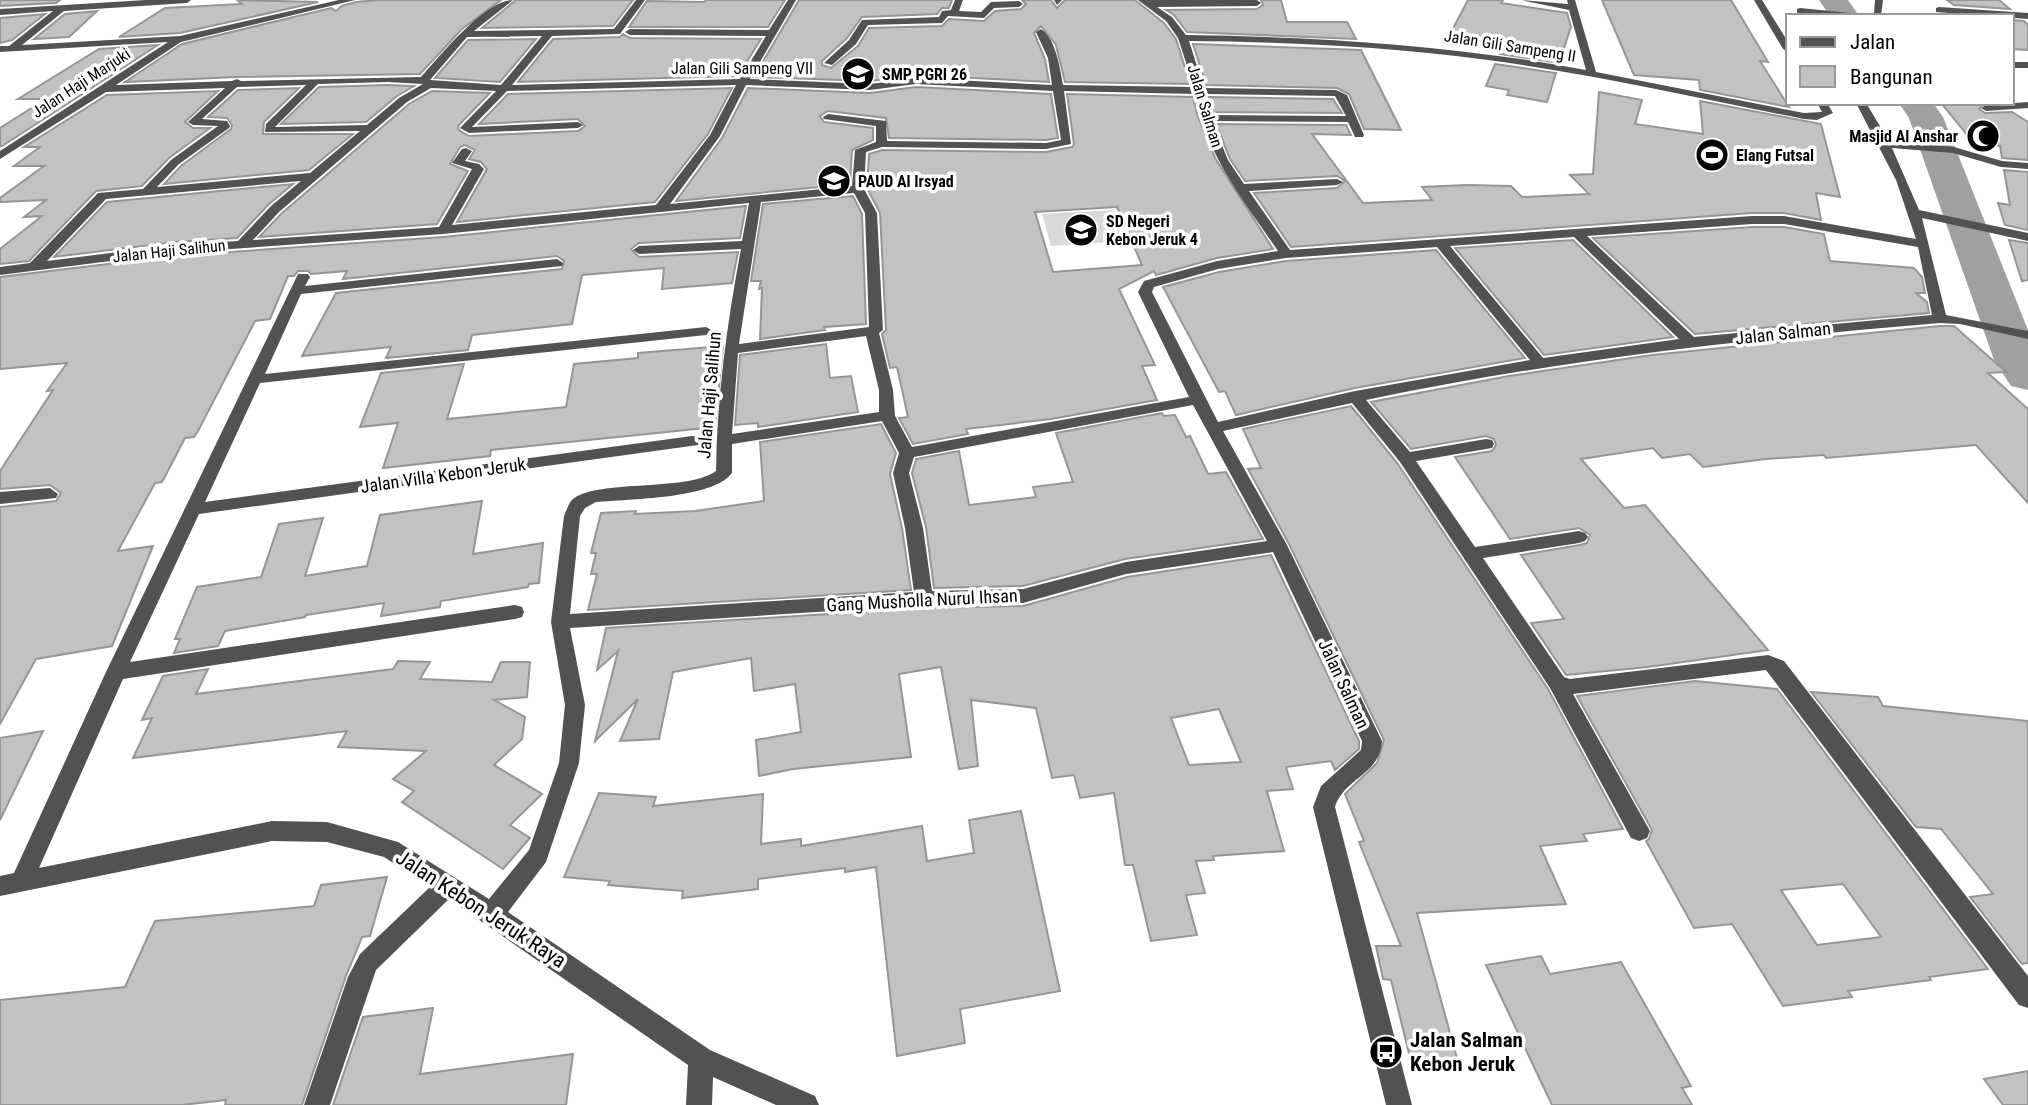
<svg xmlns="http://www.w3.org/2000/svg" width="2028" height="1105" font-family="'Roboto Condensed',sans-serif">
  <rect width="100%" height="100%" fill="#fff"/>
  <path fill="#d9d9d9" d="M1113,210L1126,241L1051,246L1042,214Z"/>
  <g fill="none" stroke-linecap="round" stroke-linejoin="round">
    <path fill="#a0a0a0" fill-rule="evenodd" d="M1819,0H1848L1859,16H1830Z
      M1899,103H1933L1943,117L2028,330V390L2011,386L1994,360L1909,118Z"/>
  </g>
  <path fill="#c2c2c2" stroke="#969696" stroke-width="2" fill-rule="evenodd" d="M0,0H60L56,3L0,6Z
    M237,0L318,2L180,33L119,37L165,8L242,4Z
    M378,0H501L462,29L420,74L236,77L125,82L182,44L331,8L336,11L342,6L356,2Z
    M516,0H633L613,26L482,28Z
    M706,0H785L768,27H629L647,1L704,2Z
    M799,0H952L949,8H942L937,14L862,17L847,38L822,61V65L831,68L858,46L869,28L942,26L949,19L984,21L995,11L1021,9L1026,4L1022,0H1051L1057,8L1065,0H1135L1164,23L1176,39L1190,84L1065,82L1056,45L1041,26L1034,33L1045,59L1049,82L916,75L870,81L754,77Z
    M1261,0H1281L1287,22H1347L1356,39L1187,32L1174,15L1166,10L1257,9L1263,5Z
    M1468,0H1503L1501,3L1567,13L1571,27L1559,63L1500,54L1504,48L1480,44L1482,40L1450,34Z
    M1602,0H1731L1768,62L1760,61L1789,107L1700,90L1699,80L1634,75Z
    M1947,0H1999L2010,9L1954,5Z
    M97,11L69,37L34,39L65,14Z
    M45,14L12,40L0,43V18Z
    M2012,20L2024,21L2028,25V50L2012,49Z
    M623,34L630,38L761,39L738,76L518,82L553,39L620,37Z
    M536,39L500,82L435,78L468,40Z
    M1193,44L1361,50L1401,130L1364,129L1349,94L1337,88L1206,85Z
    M158,45L2,146H0V128L46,99H18L99,49Z
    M1495,64L1556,73L1547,102L1507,95L1509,90L1486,86Z
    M388,85L414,86L397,96L366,122L281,124L319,87Z
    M916,87L1051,94L1058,138L1046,140L889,138L886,118L828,111L820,116L824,122L873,128V140L852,150L850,184L676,201L722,138L748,88L870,93Z
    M299,88L264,122L263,134H353L309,170L164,184L181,166L231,129L232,125L227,118L208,117L238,90Z
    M732,88L708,134L655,202L457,222L487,169L481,162L469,159L475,150L465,145L460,147L450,164L468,171L437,224L259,237L281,214L409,104L432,91L490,93L458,126L459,130L469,136L578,131L585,126L578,119L479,124L508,94Z
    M218,91L185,122L193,128H210L169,158L142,186L96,191L29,261L0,264V249L42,216L24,217L46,200L0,202V198L44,166H14L40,147H24L107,95Z
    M1599,92L1642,100L1635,124L1703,134L1700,101L1821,124L1840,197L1816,193L1821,220L1784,213H1752L1291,247L1254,193L1337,188L1345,181L1337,176L1245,181L1230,159L1216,124L1346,125L1351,135L1312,134L1363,203L1432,200L1422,187L1467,185L1511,186L1522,197L1589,194L1570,175L1593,174Z
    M1067,94L1193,97L1198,117L1215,158L1273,249L1217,258L1156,275L1154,271L1119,289L1155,365L1142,366L1157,400L1051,419L966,429L968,434L913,444L899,418L908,417L897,367L890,368L882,334L886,330L880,213L867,188L869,154L882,150L1046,152L1072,147L1074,144ZM1117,207L1142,265L1053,272L1035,212Z
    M1209,97L1333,99L1342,113L1212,112Z
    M1941,103H1984L1979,109L1985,113L2012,112L2028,122V160L2002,158L2000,146L1974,143Z
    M2004,170L2028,172V230L2005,225L1998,203L2010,205Z
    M293,184L269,204L237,238L174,242L54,257L107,202Z
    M853,196L862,214L866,324L824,327L825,330L760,339L762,288L759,289L761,281H751L763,204Z
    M746,206L740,238L639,243L631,249L639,257L738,252L732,283L662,289L664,268L582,275L572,324L472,335L468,350L386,358L391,347L302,356L336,293L562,269L564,261L557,256L343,279L347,271L311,274L308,271H298L294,276H288L270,319L255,321L198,431L194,437L185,438L162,482L155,483L118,551L153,546L112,646L36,659L0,724V507L56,501L61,493L50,485L0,489V471L53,390L47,391L67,363L0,369V277L174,256L443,237Z
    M1752,227H1784L1824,234L1830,261L1914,268L1922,277L1925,293H1916L1927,302L1929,313L1695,334L1593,238Z
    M1573,240L1673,337L1544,355L1455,248Z
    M2009,240L2028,243V280L2022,281Z
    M1436,250L1525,358L1355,388L1236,415L1225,391L1219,392L1163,287L1219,272L1286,261Z
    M1940,326H1954L2006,372L1988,373L2028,409V503L1976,445L1826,458L1824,455L1766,459L1703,467L1690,454L1662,458L1653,448L1581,459L1624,508L1645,505L1768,650L1648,667L1566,675L1531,623L1564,619L1521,555L1580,545L1587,543L1590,535L1579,528L1510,539L1455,457L1492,451L1496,445L1494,439L1486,436L1411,449L1371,402L1509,376L1652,355Z
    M826,344L830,378L851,376L858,412L758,427V423L735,425L740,355Z
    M723,346L715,427L491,450L490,456L383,468L398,423L360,427L381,373L464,364L447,419L566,407L574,364L638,358V353Z
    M1351,406L1398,464L1548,689L1623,829L1583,834L1587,841L1540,846L1566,904L1417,913L1458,1062H1411L1391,980L1383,979L1376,946H1401L1359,842L1364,841L1345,794L1377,763L1384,740L1289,544L1248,469L1261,468L1243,429Z
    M1162,413L1164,416L1175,415L1186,437L1190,436L1208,474L1226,472L1263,539L1125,559L1023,586L934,588L926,527L912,473L916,459L959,451L969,505L1036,497L1033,487L1073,482L1056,433Z
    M881,424L896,453L890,474L902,528L911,590L588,610L597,574H591L596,553H591L601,513L636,511L635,514L695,511L764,501L760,442Z
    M482,501L473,554L543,543L539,583L529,584L528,587L441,601L440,607L381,616L384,603L306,615L305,617L225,631L218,646L174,653L180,639H175L197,587L261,577L279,524L323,518L305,576L367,566L380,515Z
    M1271,555L1359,741V749L1335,770L1331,761L1286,767L1293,789L1267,791L1284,851L1213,856L1214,860L1196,861L1205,893L1186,895L1197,935L1151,941L1133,865H1125L1114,793L1080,798L1074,775L1052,778L1036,708L971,700L978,766L959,769L941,667L899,674L911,757L793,769L759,776L756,740L801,732L795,684L754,691L751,658L673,672L659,739L620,741L638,699L595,741L618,651L597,670L606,628L924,608L1023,606L1127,577ZM1219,709L1241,762L1189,765L1171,718Z
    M398,661L430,662L420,679L492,682L501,662H530L527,697L494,700L525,717L522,739L494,765L542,794L510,825L530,838L503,869L402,802L414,791L393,779L426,751L338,747L347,731L133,758L152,718L142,720L163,676L208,669L196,694L393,669Z
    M1695,681L1777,689L1988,969L1929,977L1931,980L1848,991L1852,997L1783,1006L1732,924L1694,928L1646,841L1649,839L1652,830L1577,696ZM1843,884L1881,937L1817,945L1781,890Z
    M1811,692L1878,697L1883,706L2028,721V963L2022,964L1970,897L1993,894L1941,829L1916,827Z
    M43,731L0,820V738Z
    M599,793L656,797L653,806L763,794L761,844L801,839V846L922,826L927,861L974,853L969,820L1021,811L1060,991L960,1009L965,1043L897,1056L876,867L845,872V868L758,879V889L682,898L683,891L608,885L610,881L564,877Z
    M387,877L370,936L362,937L346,976L302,1105H225L226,1100L182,1105H0V1000L125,987L155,921L314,906L321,885Z
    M1541,956L1550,974L1621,962L1691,1086L1682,1088L1692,1105H1552L1486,965Z
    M433,1008L420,1074L573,1054L566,1105H333L363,1017Z
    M2028,1071V1105H2003L1984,1079Z"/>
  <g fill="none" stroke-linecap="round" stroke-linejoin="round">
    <path fill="#525252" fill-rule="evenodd" d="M146,0H191L187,3L64,11L22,45L180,36L339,0H355L181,42L116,85L232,81L237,79L241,81L421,77C440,56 485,0 513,0L474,31L614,29L636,0H645L620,34L552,36L512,85L740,79L766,36L630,35L625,32L630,29L769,30L788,0H796L750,79L870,84L916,78L1052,85L1048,58L1036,32L1041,29C1056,39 1060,68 1063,85L1194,87L1178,38L1166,21L1138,0H1257L1261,3L1257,6L1157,7L1172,17L1186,35C1320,37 1453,45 1586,70L1569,10L1521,0L1568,4L1567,0H1575L1596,72L1804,113L1822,112L1817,103H1827L1833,113L1817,120L1804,119C1696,98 1589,73 1480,59C1384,46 1286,42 1189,41L1204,88L1336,90L1347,95L1364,135L1363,137H1355L1348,122L1212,121L1228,160L1244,184L1337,179L1343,182L1337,185L1249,191L1290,250L1752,216H1784L1916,239L1896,180L1856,103H1866L1889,141L1954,147L2002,161L2028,163V169L2001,167L1953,153L1892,148L1919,210L2028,233V241L1922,218L1946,315L2028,331V339L1960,324L1940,323C1746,339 1557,360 1366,400L1410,452L1486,439L1492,440L1494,444L1492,448L1416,461L1475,547L1579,531L1585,533L1588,537L1585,541L1579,543L1483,558L1564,677L1570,679L1768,655L1784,661L2028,976V1008L2019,1005L1766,670L1573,694L1650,831L1647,838L1639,841L1631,838L1550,688L1400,462L1352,403L1223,431L1287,545L1382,741C1380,775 1344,778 1335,807L1412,1105H1386L1313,807L1321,786L1361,750L1362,741L1273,552L1126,574L1023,603L924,605L570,628L585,705L579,763L546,862L508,912L710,1050L815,1096L819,1105H776L713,1077L712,1105H686L688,1065L449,899L376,970L330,1105H304L348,977L360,954L430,887L384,857L327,842L272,841L0,896V876L14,873L106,672L298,274H308L310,277L305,286L557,259L563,263L562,266L301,294L265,374L706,327L713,331L706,335L260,383L205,502L692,436L698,437L700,441L698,445L199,514L130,662L515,605L522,607L524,612L522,617L515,619L123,679L39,868L272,821L327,822L398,842L489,899L529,850L559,763L565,705L551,622L564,516C566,512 568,505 571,501C593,478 685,493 716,471C717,397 727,323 741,249L639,254L633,250L639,246L742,241L749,203L443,234L174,253L0,275V267L30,263L98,193L143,189L171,160L218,126L193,125L188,122L225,88L106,92L0,159V151L168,42L0,52V46H9L53,11L0,15V9ZM542,36L501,85L430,80L467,37ZM388,82L423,84L399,98L367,125L275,127L318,84ZM916,84L1053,91L1061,140L1046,143L887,141L886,121L828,114L823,117L824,119L876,126V142L855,150L852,186L670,204L720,136L746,85L870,90ZM306,85L266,124L265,132L360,131L310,173L157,187L179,164L229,128L230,126L227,121L202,119L237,87ZM736,85L710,135L656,205L452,225L484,169L479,164L465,161L472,151L466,148L462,149L452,163L472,169L439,227L253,240L279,212L407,102L431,88L496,91L460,128L469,133L578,128L583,125L578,122L472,127L507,91ZM1064,91L1195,94C1206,155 1244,201 1278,251L1217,261L1144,281L1138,292L1189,397L912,447L895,416L893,390L879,333L883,330L877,213L864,189L866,152L882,147L1046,149L1071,144ZM1206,94L1335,96L1346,116L1210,115ZM301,181L271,206L238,241L174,245L47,261L106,199ZM854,193L865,213L869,327L739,344L761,202ZM1752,224H1784L1918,247L1932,315L1694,337L1587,236ZM1574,237L1679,339L1543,358L1450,246ZM1437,247L1530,360L1355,391L1218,422L1152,292L1154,287L1218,269L1286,258ZM866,336L879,390V412L732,434L738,353ZM1193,405L1267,541L1126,562L1023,589L932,591L923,528L909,473L914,457ZM882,421L899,453L893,473L905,528L914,592L570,614L580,516L585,508L596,502C628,499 713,499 732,473V444Z
      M955,0H963L959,11L981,12L991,2L1019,1L1023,4L1019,7L994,8L984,18L948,16L942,23L868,25L856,44L832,65L824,63L849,40L862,20L939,17L942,11L951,10Z
      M1054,0H1062L1057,5Z
      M1754,0H1762L1788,42V52L1783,49Z
      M1875,0H1883L1881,16H1871L1874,13Z
      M1939,7L2028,13V19L1936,12V8Z
      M1800,8L1850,13L1854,16L1797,13V9Z
      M2012,62H2028V68H2012Z
      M2028,102V108L1986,111L1981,108L1986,105Z
      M50,488L58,494L56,498L0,504V492Z"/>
  </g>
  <defs>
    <symbol id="school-disc" viewBox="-11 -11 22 22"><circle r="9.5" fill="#000" stroke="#fff"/><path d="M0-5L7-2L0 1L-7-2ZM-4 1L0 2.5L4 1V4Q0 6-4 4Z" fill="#fff"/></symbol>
    <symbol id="mosque-disc" viewBox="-11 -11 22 22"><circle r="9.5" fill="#000" stroke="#fff"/><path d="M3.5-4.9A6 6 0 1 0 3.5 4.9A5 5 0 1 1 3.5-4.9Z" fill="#fff"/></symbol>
    <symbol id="stadium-disc" viewBox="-11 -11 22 22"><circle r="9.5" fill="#000" stroke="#fff"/><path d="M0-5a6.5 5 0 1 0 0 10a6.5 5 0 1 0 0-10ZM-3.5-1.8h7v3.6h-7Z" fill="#fff"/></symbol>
    <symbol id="bus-disc" viewBox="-11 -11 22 22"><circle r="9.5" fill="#000" stroke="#fff"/><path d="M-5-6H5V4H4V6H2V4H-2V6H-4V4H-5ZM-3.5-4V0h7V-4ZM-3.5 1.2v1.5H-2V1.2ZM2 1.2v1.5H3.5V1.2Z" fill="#fff"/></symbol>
  </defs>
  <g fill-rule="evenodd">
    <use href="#school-disc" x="839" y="55" width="38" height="38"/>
    <use href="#mosque-disc" x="1964" y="117" width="38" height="38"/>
    <use href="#stadium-disc" x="1693" y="136" width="38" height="38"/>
    <use href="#school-disc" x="815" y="162" width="38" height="38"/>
    <use href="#school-disc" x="1062" y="211" width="38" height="38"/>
    <use href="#bus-disc" x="1367" y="1033" width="38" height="38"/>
  </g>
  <g text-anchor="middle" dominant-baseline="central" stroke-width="7" stroke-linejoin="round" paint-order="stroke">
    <g font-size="16" fill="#000" stroke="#fff">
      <text transform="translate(1510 46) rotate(9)">Jalan Gili Sampeng II</text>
      <text x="742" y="68">Jalan Gili Sampeng VII</text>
      <text transform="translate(81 83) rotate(-33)">Jalan Haji Marjuki</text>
      <text transform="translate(1205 106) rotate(73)">Jalan Salman</text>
      <text transform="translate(169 251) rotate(-6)">Jalan Haji Salihun</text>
    </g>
    <g font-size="16" font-weight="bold" fill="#000" stroke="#fff" text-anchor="start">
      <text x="882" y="74">SMP PGRI 26</text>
      <text x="1958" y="136" text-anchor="end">Masjid Al Anshar</text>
      <text x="1736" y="155">Elang Futsal</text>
      <text x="858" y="181">PAUD Al Irsyad</text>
      <text x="1106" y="221">SD Negeri<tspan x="1106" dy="18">Kebon Jeruk 4</tspan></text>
    </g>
    <g font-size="18" fill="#000" stroke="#fff">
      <text transform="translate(1783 333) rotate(-6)">Jalan Salman</text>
      <text transform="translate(709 395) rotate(-85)">Jalan Haji Salihun</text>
      <text transform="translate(443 475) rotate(-8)">Jalan Villa Kebon Jeruk</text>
      <text transform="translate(922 600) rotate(-3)">Gang Musholla Nurul Ihsan</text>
      <text transform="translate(1344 684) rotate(65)">Jalan Salman</text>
    </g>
    <g font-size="21" fill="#000" stroke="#fff">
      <text transform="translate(481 909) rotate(33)">Jalan Kebon Jeruk Raya</text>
    </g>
    <g font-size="21" font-weight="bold" fill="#000" stroke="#fff" text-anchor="start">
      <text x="1410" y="1040">Jalan Salman<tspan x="1410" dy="24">Kebon Jeruk</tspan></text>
    </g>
  </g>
  <rect x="1786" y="14" width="228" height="91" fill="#ffffff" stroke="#999999" stroke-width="2"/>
  <rect x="1800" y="37" width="35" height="10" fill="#525252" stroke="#999999" stroke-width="2"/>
  <text x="1850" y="49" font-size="21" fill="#000000">Jalan</text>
  <rect x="1800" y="66" width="35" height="21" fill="#c2c2c2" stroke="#999999" stroke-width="2"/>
  <text x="1850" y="84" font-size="21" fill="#000000">Bangunan</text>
</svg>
